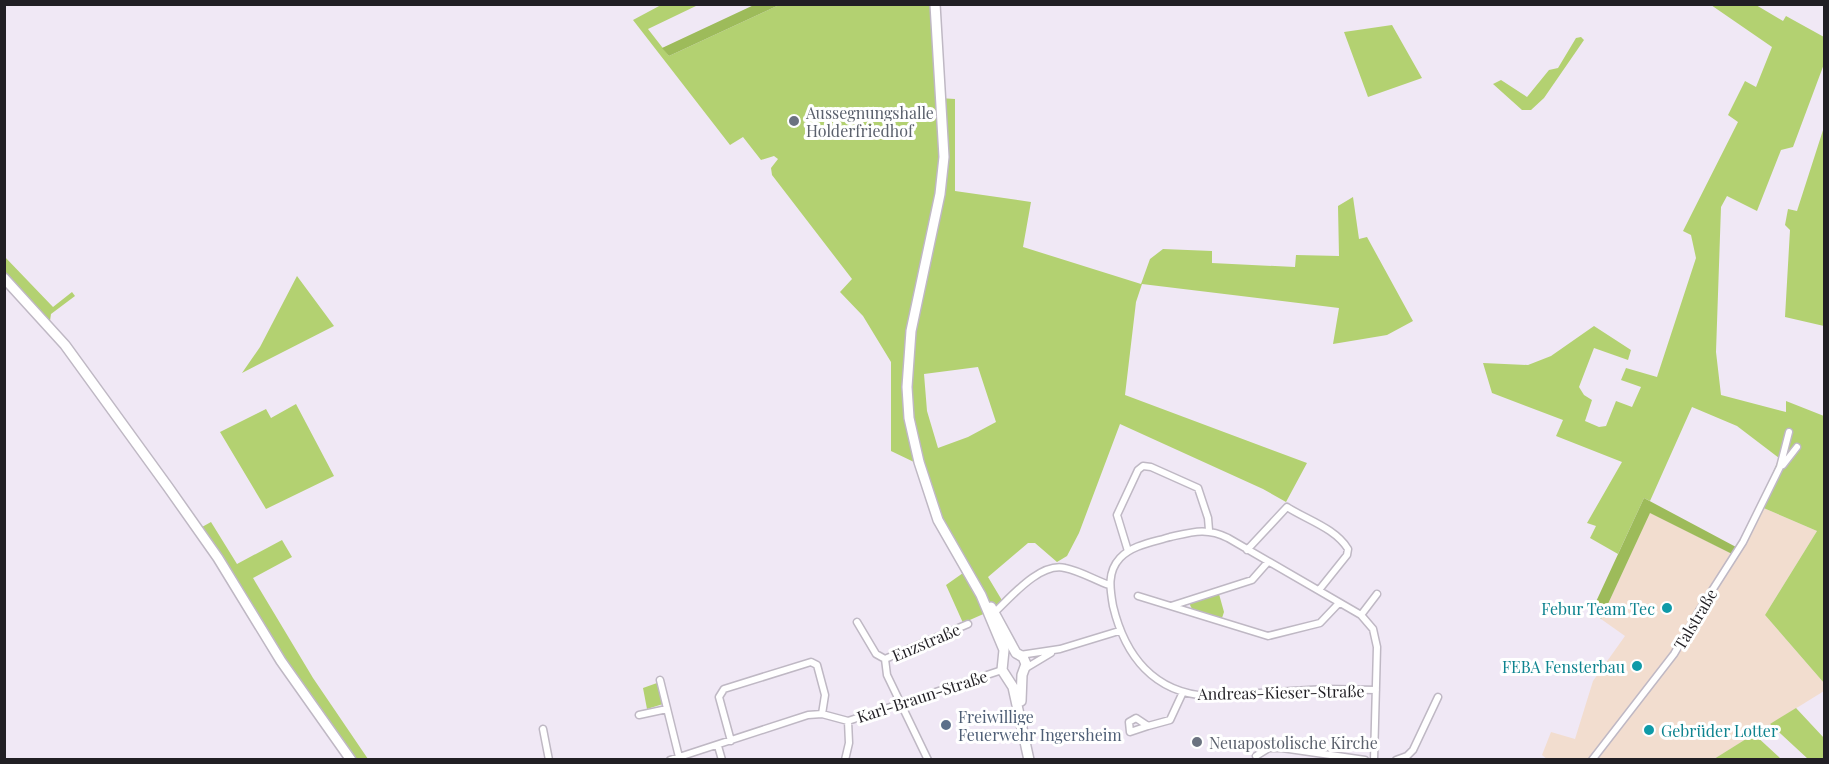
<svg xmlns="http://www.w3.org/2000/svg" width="1829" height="764" font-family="'Playfair Display',serif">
  <rect width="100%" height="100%" fill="#f0e8f5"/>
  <path fill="#f2ddcf" d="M1759,506L1817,531L1765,615L1824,683V691L1714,759L1548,760L1542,755L1551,732L1575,739L1593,681L1625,636L1601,619L1650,512L1732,554Z"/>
  <path fill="#b3d171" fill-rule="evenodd" d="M661,5H698L648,29L669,56L779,5H932L939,98L955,99V191L1031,202L1023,247L1141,284L1150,259L1163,249L1212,251V263L1295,267L1296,255L1339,256L1338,206L1353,197L1359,239L1367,237L1413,321L1387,335L1333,344L1339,308L1142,284L1136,302L1125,395L1307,463L1286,502L1263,489L1120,424L1079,533L1067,556L1057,562L1035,543H1028L988,577L1003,602L997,608L963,623L946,585L963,573L947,545L916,463L891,451V362L863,316L840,292L852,279L772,175L771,168L778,159L774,156L761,160L743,137L730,145L633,20ZM978,367L996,422L968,437L938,448L927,411L924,374Z
    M1711,5H1756L1783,21L1786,16L1824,37V64L1793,147L1781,150L1757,211L1727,196L1721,207L1716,352L1721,395L1786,412V401L1824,416V683L1765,615L1817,531L1759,506L1779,458L1737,426L1692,407L1650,501L1644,498L1618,554L1590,538L1596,526L1587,523L1622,462L1556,436L1563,420L1492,393L1483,363L1528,365L1551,356L1594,326L1631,350L1628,360L1594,348L1579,387L1584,395L1592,400L1585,421L1599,427L1606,426L1616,401L1632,407L1641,387L1621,380L1626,368L1657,377L1696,258L1691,235L1683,231L1738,122L1728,115L1745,81L1756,87L1772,47Z
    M1392,25L1422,78L1368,97L1344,32Z
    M1581,37L1584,40L1544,98L1531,110H1522L1493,84L1501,80L1527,97L1549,70L1558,68L1576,38Z
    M1824,127V326L1785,317L1790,230L1785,225L1788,209L1797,211Z
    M4,256L53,307L72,292L75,296L51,314L50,321L44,325L5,283Z
    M297,276L334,326L242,373L260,347Z
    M296,404L334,476L266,509L220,432L266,409L271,418Z
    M211,522L237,564L282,540L292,557L253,578L313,678L368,759H346L202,527Z
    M1219,594L1224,612L1222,618L1192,609L1190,605L1191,601Z
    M657,683L663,704L647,709L643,688Z
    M1796,708L1824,738V759H1808L1770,724Z
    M1754,734L1781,759H1714Z"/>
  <path fill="#9dbb5a" d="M756,4L779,5L669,56L662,48Z
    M1644,498L1736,547L1732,554L1650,513L1601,619L1594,606Z"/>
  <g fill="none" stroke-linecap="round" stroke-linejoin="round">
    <defs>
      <path id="street" d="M1783,465L1797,447
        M1247,550L1287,507C1307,520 1335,528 1348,549L1347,555L1319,590
        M1128,551L1117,515L1138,470L1143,466L1151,467L1198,488L1208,518L1209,530
        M1138,596L1268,636L1320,623L1339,603
        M1171,606L1252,580L1267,563
        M995,612C1011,597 1040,562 1065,568C1080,571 1095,580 1109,585
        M1361,615L1377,594
        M857,622L876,654L885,659
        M1020,655L1060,649L1119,631
        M885,659L887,675L928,760
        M885,659L968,624
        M1026,668L1051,653
        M660,680L679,757
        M639,715L667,709
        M1148,726L1130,732L1129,722L1136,718L1148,726L1170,720L1183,692
        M543,729L549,760
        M731,741L719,697L724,689L811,662L817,665L825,695L822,714
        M718,746L722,760
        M1256,756L1269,748H1282L1365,760
        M670,760L808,715L822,714L848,721L1002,670
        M845,760L849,743L848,721
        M1374,760L1377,647L1373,629L1361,615L1228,538C1207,527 1192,532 1170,537C1154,542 1132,545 1120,558C1107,572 1110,589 1113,606C1125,656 1154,693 1208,696L1326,689L1376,690
        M1396,760L1407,756L1413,750L1438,697
        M1592,760L1674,654L1699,611L1743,542L1780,467L1789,432"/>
      <path id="secondary" d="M935,4L944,157L940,194L911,331L907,387L909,418L919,462L938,520L981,595L1004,650L1002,670L1013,687L1029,760
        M4,278L65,345L168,487L218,558L281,661L351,760
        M991,607L1016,653L1023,657L1026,664L1022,675L1021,701"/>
    </defs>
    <use href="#street" stroke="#bfb8c4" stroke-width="9"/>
    <use href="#secondary" stroke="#bfb8c4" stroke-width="12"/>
    <use href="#street" stroke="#fff" stroke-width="6"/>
    <use href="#secondary" stroke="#fff" stroke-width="9"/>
  </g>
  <g fill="#6b7280" stroke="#fff" stroke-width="2">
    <circle cx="794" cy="121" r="6"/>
    <circle cx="1197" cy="742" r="6"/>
  </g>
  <g fill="#0f9aa8" stroke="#fff" stroke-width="2">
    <circle cx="1667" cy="608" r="6"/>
    <circle cx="1637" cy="666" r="6"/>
    <circle cx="1649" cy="730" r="6"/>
  </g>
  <circle fill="#5c6f8a" stroke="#fff" stroke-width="2" cx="946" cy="725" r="6"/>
  <g text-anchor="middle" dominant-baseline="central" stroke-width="6" stroke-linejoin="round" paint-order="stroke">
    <g font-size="16" fill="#5b616d" stroke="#fff" text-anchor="start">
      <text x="806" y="112">Aussegnungshalle<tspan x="806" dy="18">Holderfriedhof</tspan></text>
      <text x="1209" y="742">Neuapostolische Kirche</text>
    </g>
    <g font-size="16" fill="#0d838f" stroke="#fff" text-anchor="end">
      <text x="1655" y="608">Febur Team Tec</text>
      <text x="1625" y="666">FEBA Fensterbau</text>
      <text x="1661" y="730" text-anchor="start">Gebrüder Lotter</text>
    </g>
    <g font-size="16" fill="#211f24" stroke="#fff">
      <text transform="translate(1695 619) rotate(-59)">Talstraße</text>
      <text transform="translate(926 642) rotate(-23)">Enzstraße</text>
      <text transform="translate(1281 692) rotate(-1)">Andreas-Kieser-Straße</text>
      <text transform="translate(922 696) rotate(-18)">Karl-Braun-Straße</text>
    </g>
    <g font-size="16" fill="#4e5e75" stroke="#fff" text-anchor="start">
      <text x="958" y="716">Freiwillige<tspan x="958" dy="18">Feuerwehr Ingersheim</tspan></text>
    </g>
  </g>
  <rect width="1829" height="764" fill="none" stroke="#211f24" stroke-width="12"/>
</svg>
